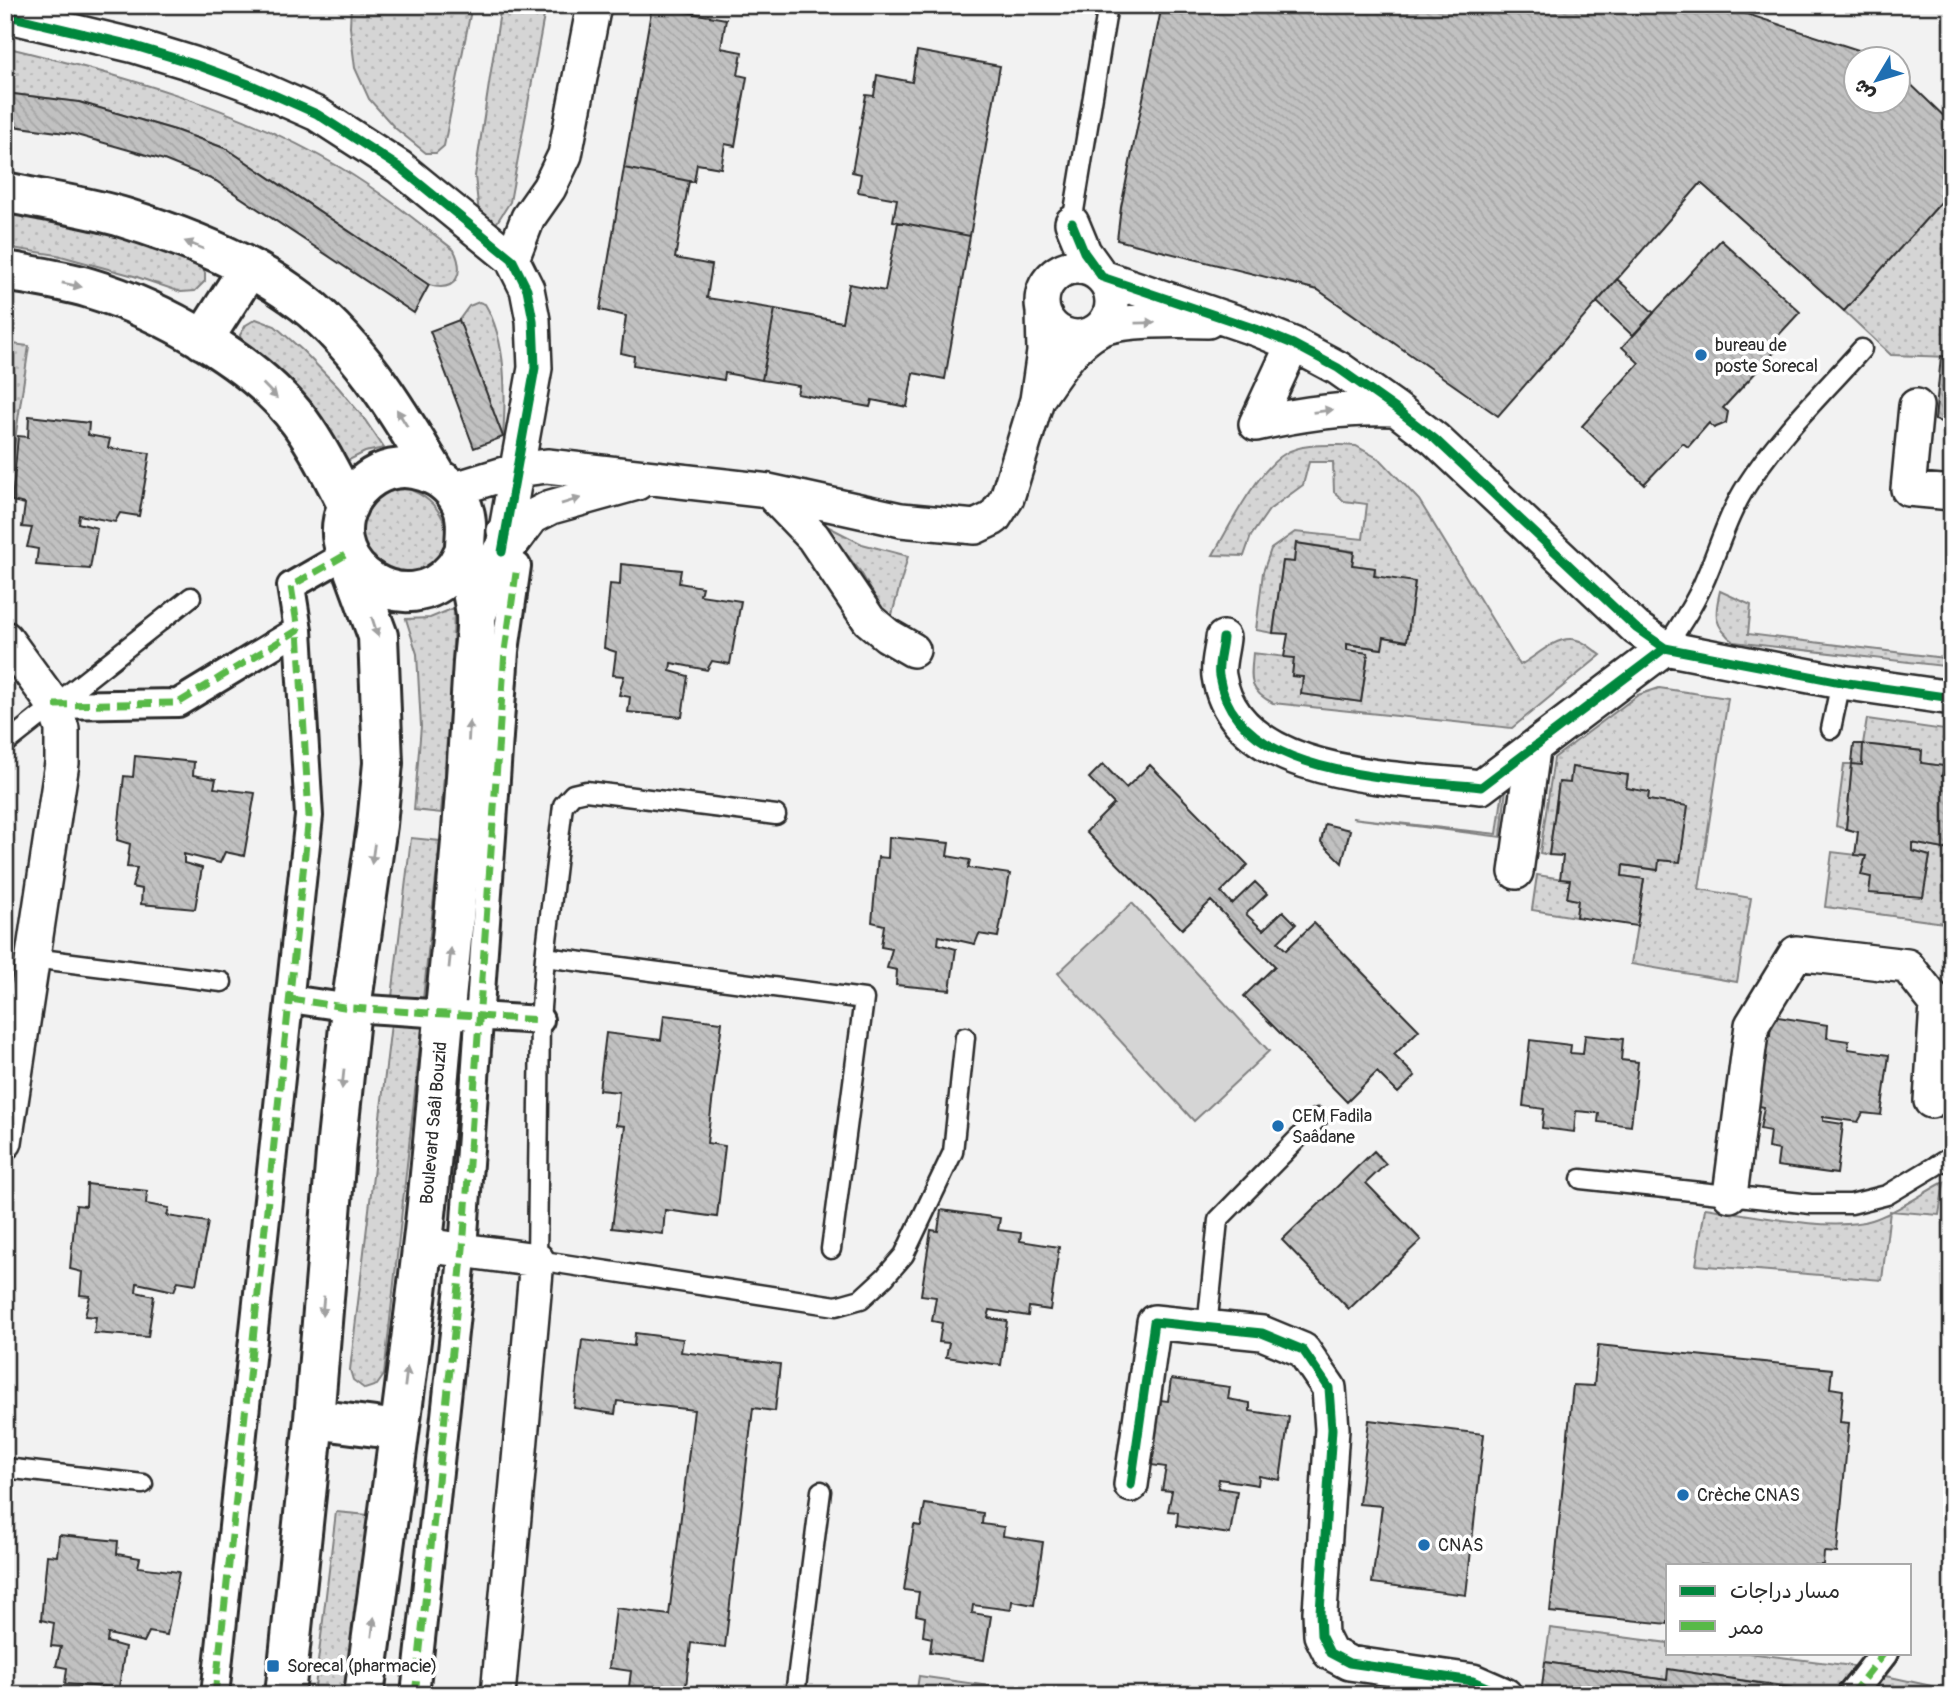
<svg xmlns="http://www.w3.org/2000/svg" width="1957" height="1700" font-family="Pangolin,'Playpen Sans Arabic',sans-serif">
  <defs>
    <pattern id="green-dots" width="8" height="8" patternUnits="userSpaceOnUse" patternTransform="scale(1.75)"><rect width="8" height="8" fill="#d5d5d5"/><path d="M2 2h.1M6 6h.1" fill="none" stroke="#b7b7b7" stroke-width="1.8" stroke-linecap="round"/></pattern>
    <pattern id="building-back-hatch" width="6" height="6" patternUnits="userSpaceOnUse" patternTransform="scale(1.75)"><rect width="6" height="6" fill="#c1c1c1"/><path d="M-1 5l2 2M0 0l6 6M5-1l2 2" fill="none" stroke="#a6a6a6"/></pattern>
  </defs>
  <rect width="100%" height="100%" fill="#f2f2f2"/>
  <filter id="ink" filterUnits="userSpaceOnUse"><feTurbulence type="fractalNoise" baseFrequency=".0143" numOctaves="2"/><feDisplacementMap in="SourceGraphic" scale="14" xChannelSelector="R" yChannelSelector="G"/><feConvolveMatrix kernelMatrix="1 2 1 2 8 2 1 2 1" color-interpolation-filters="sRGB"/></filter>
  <g filter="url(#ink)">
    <path fill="url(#green-dots)" stroke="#808080" stroke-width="2" d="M351,5H472L444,146L436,153H426L395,128L369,99L355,68L350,27Z
      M501,5H546L510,202L494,227L479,214L475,176Z
      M5,47C121,75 238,107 341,168C381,192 417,221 454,250C465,273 457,293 429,285L227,149L175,130L79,102L5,93Z
      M1952,190L1951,357L1891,355L1844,311Z
      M5,210L67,219L199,262L205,273V281L195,291L181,292L134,276L57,255L5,247Z
      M479,302L485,304C507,341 506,395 503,437L459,320L469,306Z
      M256,319L275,326L302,350L338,387L363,417L384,448L365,452L343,463L242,346L240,335L246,325Z
      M5,343L29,346L5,507Z
      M1340,445L1356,446L1381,460L1419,500L1520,665C1534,658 1554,638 1571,639C1582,639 1592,649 1601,655L1512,728L1273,703C1247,690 1251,679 1253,653L1294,658L1292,676L1303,677L1301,694L1361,702L1368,653L1347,650V644L1381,649L1375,568L1352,565L1354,551L1296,543L1294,562L1283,561L1273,633L1256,630L1263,572L1271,549L1295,532L1363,539L1367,504L1344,501L1334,492L1333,462H1309L1303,485L1269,510L1251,536L1244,556L1213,555C1229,527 1258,469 1286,453C1301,444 1323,445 1340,445Z
      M408,489C438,499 461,533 435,561C430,566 424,572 417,574C409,576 398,575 390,575L360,547C361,538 359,526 361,517C367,496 389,490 408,489Z
      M821,523L862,544L908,556L890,622L860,571Z
      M1720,591L1751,605L1748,634L1952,659V667L1734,642C1714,626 1714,615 1720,591Z
      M454,608L452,678L441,813L414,810L421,726L417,654L406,619L430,618Z
      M1659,688L1728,698L1699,889L1751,898L1737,982L1631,964L1644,879L1622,876L1623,865L1657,870L1659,860L1680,862L1687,806L1648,800V792L1626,788L1628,775L1572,767L1570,783L1559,782L1549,855L1540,853L1554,758L1638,695Z
      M1867,719L1952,731V777L1942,776L1944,766L1921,763L1922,751L1863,744Z
      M1844,764H1852L1846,829L1836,826Z
      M1506,788L1501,837L1352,818L1497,834L1503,790Z
      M411,838L440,841L423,999L392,997Z
      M1912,843L1949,850L1952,844V924L1825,907L1832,852L1866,856L1861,874L1923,897L1930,856L1912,851Z
      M1537,875L1570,880L1568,898L1578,900L1576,917L1532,910Z
      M391,1024L422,1027L384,1375L377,1385L365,1389L353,1380L350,1370Z
      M1944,1182L1939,1215L1890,1211L1882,1280L1696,1265L1705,1208C1749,1214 1831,1233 1872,1220C1897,1212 1921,1194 1944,1182Z
      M336,1512L368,1515L345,1695H314Z
      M1550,1628L1668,1643V1653H1748L1853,1666L1849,1679L1835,1695H1791V1687L1669,1670L1667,1680L1545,1662Z
      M1881,1675L1950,1690L1906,1695H1863Z"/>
    <path fill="#d5d5d5" stroke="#808080" stroke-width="2" d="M1132,903L1269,1051L1194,1121L1058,973Z
      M919,1676L1053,1695H916Z"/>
    <path fill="url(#building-back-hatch)" stroke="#2b2b2b" stroke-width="2" d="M1162,5H1719L1883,58L1885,60H1856V102H1898V72L1952,124V190L1844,311L1701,183L1498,416L1318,290L1117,240L1121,207Z
      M652,6L726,19L721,48L742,52L738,75L747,77L735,146L725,144L721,168L697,164L694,182L624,168Z
      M917,51L1000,66L970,236L893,221L897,199L858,192L861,174L852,172L866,95L874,96L877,75L912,82Z
      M5,93L79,102L175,130L227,149L429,285L414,313L216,181L164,160L73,134L5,125Z
      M624,168L689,181L675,258L712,265L707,298L775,309L762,380L725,373L724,380L633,365L634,356L621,353L626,316L600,310Z
      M898,222L970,236L945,379L913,373L907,407L872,400L870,407L797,394L799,386L762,380L775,309L842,322L849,284L885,291Z
      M1721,240L1800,312L1775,339L1781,345L1723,408L1728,412L1726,423L1714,428L1709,423L1688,447L1683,443L1644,484L1582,426L1639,363L1622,347Z
      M1617,279L1654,313L1633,336L1597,302Z
      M459,320L503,437L474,448L430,331Z
      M1952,344V447L1945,446L1948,424L1935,420L1941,356L1951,357Z
      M29,416L89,423L88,435L110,439L108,448L150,453L139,516L120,513L115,522L79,515L78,523L97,528L90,569L36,565L38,549L27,547L32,528L22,527L25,504L12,501L18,436L28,437Z
      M1296,543L1354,552L1352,565L1375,568L1374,576L1415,582L1407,641L1384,637L1382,649L1347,644V650L1368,653L1361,702L1301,694L1303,677L1292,676L1294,658L1284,657L1288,634L1273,633L1283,561L1294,562Z
      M621,564L681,570L679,583L702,587L700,595L741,601L730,664L712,661L707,670L671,663L670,671L688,676L682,717L628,712L630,697L619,695L624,676L613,675L616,652L604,648L610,584L620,585Z
      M1854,744H1863L1862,765L1852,764Z
      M1863,744L1922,751L1921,763L1944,766L1942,776L1952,777V844L1949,850L1912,843V851L1930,856L1923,897L1869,893L1871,877L1861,875L1866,856L1855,855L1858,832L1846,829L1852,764L1862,765Z
      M135,756L194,762L193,775L216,779L214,788L255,793L244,856L225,852L220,863L184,854V863L202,868L195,909L141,904L142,889L132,887L137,868L127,867L130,844L117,840L124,776L133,777Z
      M1103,764L1126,788L1150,765L1248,865L1221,892L1232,904L1255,882L1267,894L1246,914L1263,930L1283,911L1296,924L1278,942L1286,950L1314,923L1419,1030L1394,1055L1415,1076L1398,1093L1377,1072L1347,1102L1244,996L1275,966L1211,901L1182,929L1086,832L1114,804L1089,778Z
      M1572,767L1628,775L1626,788L1649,792L1648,800L1688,806L1680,862L1659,860L1658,870L1623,865L1622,876L1644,879L1637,926L1576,917L1578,900L1567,898L1570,880L1560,879L1563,856L1549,855L1559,782L1570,783Z
      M1325,824L1350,830L1342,863L1321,842Z
      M889,837L949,843L947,856L970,860L968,868L1010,874L998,937L979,934L975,944L939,936L938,944L956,949L950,990L896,985L897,970L887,968L892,949L881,947L884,925L872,922L878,857L888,858Z
      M664,1015L722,1022L707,1143L725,1146L717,1217L665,1210L663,1234L612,1228L625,1126L616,1125L619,1092L599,1090L606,1033L661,1040Z
      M1772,1016L1828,1025L1827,1038L1849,1041L1848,1049L1889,1055L1881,1115L1863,1113L1858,1122L1823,1117V1121L1843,1124L1837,1174L1777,1166L1779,1150L1768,1148L1770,1131L1760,1129L1764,1107L1750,1104L1759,1034L1770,1035Z
      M1585,1035L1623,1039L1621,1060L1638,1062L1631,1126L1598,1122L1599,1113L1576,1111L1574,1132L1542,1128L1544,1109L1523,1106L1530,1040L1571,1045L1570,1053L1583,1054Z
      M1374,1151L1386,1164L1366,1183L1421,1240L1349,1309L1282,1240Z
      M87,1184L147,1191L146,1204L169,1208L167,1216L208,1222L196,1284L178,1281L174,1291L137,1283L136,1292L154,1296L148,1337L94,1333L96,1317L85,1316L90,1296L80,1295L82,1272L70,1269L76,1205L86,1206Z
      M941,1210L1000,1218L998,1230L1021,1233L1020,1241L1059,1247L1050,1310L1029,1307L1028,1316L990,1310L988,1318L1007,1321L1001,1365L946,1357L949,1343L939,1342L942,1323L932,1321L936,1297L921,1295L931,1230L938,1231Z
      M635,1333L683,1339L681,1352L780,1364L775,1411L753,1408L725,1647L691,1643L685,1695H628L631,1671L609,1668L616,1608L669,1615L694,1410L617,1401L615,1414L574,1408L582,1340L634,1346Z
      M1598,1345L1832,1369L1830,1388L1843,1390L1840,1422L1849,1423L1837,1553L1824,1552L1823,1565H1668V1624L1550,1612L1573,1385L1594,1386Z
      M1598,1345L1832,1369L1830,1388L1843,1390L1840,1422L1849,1423L1837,1553L1824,1552L1823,1565H1668V1624L1550,1612L1573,1385L1594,1386Z
      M1171,1379L1230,1387L1228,1399L1250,1403V1411L1289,1417L1280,1480L1259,1476L1258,1485L1219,1479L1218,1488L1237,1491L1230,1534L1177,1526L1178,1512L1168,1511L1172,1491L1162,1490L1166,1467L1151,1465L1160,1400L1168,1401Z
      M1369,1420L1484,1434L1466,1595L1372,1583L1382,1506L1359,1504Z
      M925,1504L983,1513L982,1524L1004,1527L1003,1536L1043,1542L1034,1605L1012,1601L1011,1610L973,1605L972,1613L991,1616L984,1660L930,1652L932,1638L923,1636L925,1617L916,1615L919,1592L904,1590L914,1525L921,1526Z
      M59,1535L118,1541L117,1554L140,1558L138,1567L179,1572L167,1635L149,1632L144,1642L108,1634L107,1642L125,1647L119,1688L65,1684L67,1668L56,1666L61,1647L51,1646L54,1623L41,1620L47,1555L57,1556Z
      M1545,1662L1667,1680L1668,1669L1792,1688L1791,1695H1541Z"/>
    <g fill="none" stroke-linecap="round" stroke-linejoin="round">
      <defs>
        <path id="service" d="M1072,223L1108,5
          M1665,648C1679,627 1693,607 1703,584C1718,551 1727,516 1747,485C1778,436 1823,393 1862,349
          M1831,729L1841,682
          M5,744L191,597
          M776,815L586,791L573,794L563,805L545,957L540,1020L537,1260L836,1306L861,1299L885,1277L904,1255L953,1152L965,1037
          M545,957L864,999L831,1249
          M33,958L222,982
          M1581,1179L1811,1204H1851L1887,1195L1952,1156
          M1207,1328L1218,1220L1318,1118
          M5,1468L143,1484
          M795,1695L821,1491"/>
        <path id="pedestrian" d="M54,705L178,703L298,630L291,586L347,554
          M290,999L351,1008L540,1020
          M215,1695L309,816L298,630
          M415,1695L463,1249L505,651L517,566
          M1851,1695L1884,1653"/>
        <path id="minor" d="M5,15L135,46L194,64L254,86L317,114L399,167L512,259L527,289L533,320L535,368L502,552
          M1072,223L1084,252L1102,277L1256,329L1293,344L1338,368L1396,409L1435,439L1636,628L1665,648L1841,682L1952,698
          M512,259L528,218L549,188L565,155L594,5
          M1042 302a35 35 0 1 1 70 0a35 35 0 1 1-70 0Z
          M1040,395C1056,372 1073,344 1099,330C1120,319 1182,320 1208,321
          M1916,406L1908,489L1952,493
          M1256,424C1303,413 1348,407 1396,409
          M1256,424L1293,344
          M452,490L517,470L547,466L769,491L901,520L975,527L994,518L1007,498L1037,400L1044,352L1043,311
          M769,491L813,537L869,620L887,635L913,650
          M504,531L551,507L637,483
          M5,638L54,705L62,729V763L5,1142
          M1223,638C1222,650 1217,665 1219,676C1235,780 1400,778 1481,787L1665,648
          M1516,872L1533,750
          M1730,1195L1752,1025L1796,953L1907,966L1937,1004L1931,1101
          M423,1245L537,1260L498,1695
          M1131,1485L1154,1322L1262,1333L1303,1350L1329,1388L1332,1429L1320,1612L1321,1635L1330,1653L1349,1663L1473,1681L1505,1695"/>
        <path id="secondary" d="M5,192C44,201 86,206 125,218C180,235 246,261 293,295C355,338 399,413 437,477
          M5,271C33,276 62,280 89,288C160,309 256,362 300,422C319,448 333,477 348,506
          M203,340L249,268
          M476,616L502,552L526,520
          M314,1419L399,1430
          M285,1695L314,1419L337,1141L351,1008L377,825L383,763L378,636L352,565
          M364,1695C384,1546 405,1398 422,1249C432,1169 437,1089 445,1009C453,927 462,845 467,762C469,729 471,695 473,662C474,647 477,630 476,615C474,595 467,575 465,554C464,539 469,524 463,508C450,473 405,457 373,477C362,484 353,494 348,505C318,570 408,624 453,570C458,565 461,557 465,550"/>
      </defs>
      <use href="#service" stroke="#2b2b2b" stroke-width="23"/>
      <use href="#pedestrian" stroke="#2b2b2b" stroke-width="32"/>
      <use href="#minor" stroke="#2b2b2b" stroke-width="38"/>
      <use href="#secondary" stroke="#2b2b2b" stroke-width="44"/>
      <use href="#service" stroke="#fff" stroke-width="18"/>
      <use href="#pedestrian" stroke="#fff" stroke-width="26"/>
      <use href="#minor" stroke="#fff" stroke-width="33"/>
      <use href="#secondary" stroke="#fff" stroke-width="38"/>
      <path stroke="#58b947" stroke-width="7" stroke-dasharray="14 7" stroke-linecap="butt" d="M54,705L178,703L298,630L291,586L347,554
        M290,999L351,1008L540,1020
        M215,1695L309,816L298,630
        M415,1695L463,1249L505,651L517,566
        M1851,1695L1884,1653"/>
      <defs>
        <path id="cycleway" d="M5,15L135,46L194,64L254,86L317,114L399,167L512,259L527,289L533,320L535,368L502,552
          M1072,223L1084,252L1102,277L1256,329L1293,344L1338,368L1396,409L1435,439L1636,628L1665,648L1841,682L1952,698
          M1223,638C1222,650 1217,665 1219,676C1235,780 1400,778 1481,787L1665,648
          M1131,1485L1154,1322L1262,1333L1303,1350L1329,1388L1332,1429L1320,1612L1321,1635L1330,1653L1349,1663L1473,1681L1505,1695"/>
      </defs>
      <use href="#cycleway" stroke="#fff" stroke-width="13"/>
      <use href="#cycleway" stroke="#00873e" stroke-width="9"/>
    </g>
    <defs><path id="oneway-solid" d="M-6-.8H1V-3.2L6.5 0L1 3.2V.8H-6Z" transform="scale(1.75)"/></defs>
    <g fill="#a0a0a0">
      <use href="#oneway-solid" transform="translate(194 245) rotate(-158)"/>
      <use href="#oneway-solid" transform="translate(72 285) rotate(12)"/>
      <use href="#oneway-solid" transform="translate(1145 323) rotate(-1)"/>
      <use href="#oneway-solid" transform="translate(270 391) rotate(46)"/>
      <use href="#oneway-solid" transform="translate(1323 411) rotate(-7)"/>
      <use href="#oneway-solid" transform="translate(402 418) rotate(-122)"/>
      <use href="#oneway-solid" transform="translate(571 501) rotate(-17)"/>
      <use href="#oneway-solid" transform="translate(375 627) rotate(72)"/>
      <use href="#oneway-solid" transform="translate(469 731) rotate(-87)"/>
      <use href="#oneway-solid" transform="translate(373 854) rotate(98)"/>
      <use href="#oneway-solid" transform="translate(450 958) rotate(-84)"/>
      <use href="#oneway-solid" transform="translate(343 1079) rotate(96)"/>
      <use href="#oneway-solid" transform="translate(323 1306) rotate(95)"/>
      <use href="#oneway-solid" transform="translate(406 1377) rotate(-83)"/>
      <use href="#oneway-solid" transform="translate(373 1627) rotate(-83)"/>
    </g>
  </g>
  <g fill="#1f6fb2" stroke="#fff" stroke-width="2.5">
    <circle cx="1701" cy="355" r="7"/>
    <circle cx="1278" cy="1126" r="7"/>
    <circle cx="1683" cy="1495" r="7"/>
    <circle cx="1424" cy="1545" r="7"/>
    <rect x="266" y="1659" width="14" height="14" rx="3.5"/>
  </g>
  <g text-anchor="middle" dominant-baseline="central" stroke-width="7" stroke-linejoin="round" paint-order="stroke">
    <g font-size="18" fill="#2b2b2b" stroke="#fff" text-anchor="start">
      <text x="1715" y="345">bureau de<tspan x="1715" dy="21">poste Sorecal</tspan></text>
      <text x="1292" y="1116">CEM Fadila<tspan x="1292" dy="21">Saâdane</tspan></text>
      <text x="1697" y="1495">Crèche CNAS</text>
      <text x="1438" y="1545">CNAS</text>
      <text x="287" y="1666">Sorecal (pharmacie)</text>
    </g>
    <g font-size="18" fill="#2b2b2b" stroke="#fff">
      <text transform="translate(434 1123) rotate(-85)">Boulevard Saâl Bouzid</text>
    </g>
  </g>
  <rect width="1957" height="1700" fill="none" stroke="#fff" stroke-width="28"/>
  <rect x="14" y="14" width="1929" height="1672" fill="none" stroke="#2b2b2b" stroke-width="2.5" filter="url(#ink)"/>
  <rect x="1666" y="1564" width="245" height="91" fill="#ffffff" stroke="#aaaaaa" stroke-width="2"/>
  <rect x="1680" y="1586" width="35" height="10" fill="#00873e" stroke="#aaaaaa" stroke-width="2"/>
  <text x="1730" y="1598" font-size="21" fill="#2b2b2b">مسار دراجات</text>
  <rect x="1680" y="1621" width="35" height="10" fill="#58b947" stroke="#aaaaaa" stroke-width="2"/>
  <text x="1730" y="1634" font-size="21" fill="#2b2b2b">ممر</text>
  <g transform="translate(1877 80) rotate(232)"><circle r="33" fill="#ffffff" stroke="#aaaaaa" stroke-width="2"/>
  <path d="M0-5L12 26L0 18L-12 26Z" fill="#1f6fb2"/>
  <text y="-10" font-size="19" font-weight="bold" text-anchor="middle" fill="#2b2b2b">ش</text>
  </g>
</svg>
